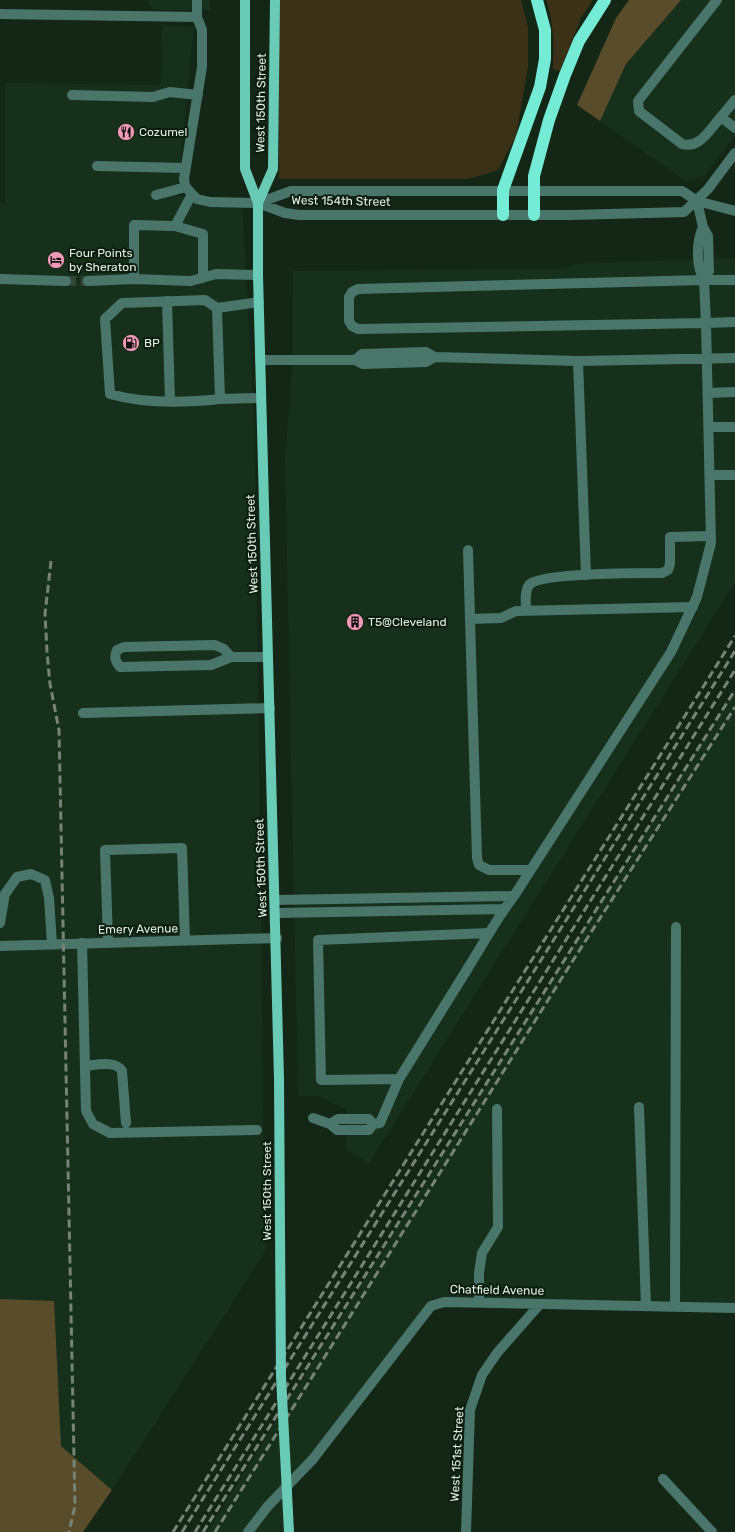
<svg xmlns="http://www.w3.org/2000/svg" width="735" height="1532" font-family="Rubik,sans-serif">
  <rect width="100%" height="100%" fill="#142717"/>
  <path fill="#17301c" d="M146,0H210V10H153Z
    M681,0H735V135L705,175L687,182L600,121L626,64Z
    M162,25L194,27L177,195L242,205L255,428L265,1252L112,1490L51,1437H0V203H5V83L161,85Z
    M731,258L735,260V582L369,1163L346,1150V1109L317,1096H298L285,458L292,373L293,271L560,269L576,264Z
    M735,688V1313L444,1307L435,1309L292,1488L293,1532H207Z"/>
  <path fill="#3b3117" d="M279,0H521L528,27V67L516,136L498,170L469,179H279Z
    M546,0H593L581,18L560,71L553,69C554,45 554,23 546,0Z"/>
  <path fill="#594c2a" d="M629,0H681L626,64L600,121L577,105L616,18Z
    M0,1299L54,1301L61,1446L112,1490L83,1532H0Z"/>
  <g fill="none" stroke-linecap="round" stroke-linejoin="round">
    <path stroke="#334536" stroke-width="10" stroke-dasharray="10 5" stroke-linecap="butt" d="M66,281H88"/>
    <path stroke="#49756b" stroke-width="10" d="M197,0V17L202,30V67L184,179L185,186L191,193L197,199L210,202L258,203L291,191H682L697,201L735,211
      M717,0L638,101L639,111L682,144C700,149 710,129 721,117L735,128
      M0,14L197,17
      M72,95L153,97L170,92L198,95
      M721,117L735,100
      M97,166L185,168
      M192,194L175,226L134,225V279L191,281L216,274L258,275
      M156,195L186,187
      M697,201L703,227L708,236L709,271L704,280C696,266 696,242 703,227
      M258,203L285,213L299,215H572L684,212L708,189L735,153
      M175,226L203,234V278
      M0,279L66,281
      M704,280L706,323L358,329L352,326L349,321V297L352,292L358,289L704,280H735
      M88,281L134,279
      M167,301L170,401
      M259,302L217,308L220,399L261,398
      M217,308L205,300L122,303L105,319L110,394C145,404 184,403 220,399
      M435,357L426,362L363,364L355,360L362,354L426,352L435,357L578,361
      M260,360H355
      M708,393L735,392
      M709,427H735
      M710,475H735
      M468,550L470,619
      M586,575L578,361L735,358
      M526,610C526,603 524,590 530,584C542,573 641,573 662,573L668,570L670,564V537L711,536
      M231,657L224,649L215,645L124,647L117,650C114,657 115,661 120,667L211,665L231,657H268
      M83,713L270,708
      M530,870H489L479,865L477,858L470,619L501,618L516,611L693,607
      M275,900L514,896
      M276,913L504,909
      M0,923L5,894L17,877L31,874L45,880L49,898L52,944
      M489,933L318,940L321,1080L399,1079C422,1042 445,1005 468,968C483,944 497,918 514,896L671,652L697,597L711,543L706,323L735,322
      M108,942L105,850L182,848L185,941
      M82,943L86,1111L93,1124L110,1133L257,1130
      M0,946L277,938
      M85,1066C96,1065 116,1060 122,1071L126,1123
      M639,1107L646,1306
      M313,1118L330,1124
      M338,1119H369L373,1124L369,1130H337L330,1124Z
      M373,1124L380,1123L399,1079
      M479,1303V1273L482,1253L498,1227L497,1109
      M675,1307L676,927
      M663,1479L712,1532
      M248,1532L268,1506L313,1459L431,1306L444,1302L735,1308
      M466,1532L470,1410L482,1375L497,1353L540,1304"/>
    <path stroke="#69cab6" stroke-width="10" d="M245,0V169L258,203V275L279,1079
      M258,203L273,169L275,0"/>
    <path stroke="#74ebd4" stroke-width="12" d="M503,215V190L540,87L545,59V30L537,0
      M534,215V176L549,120L565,75L579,41L605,0"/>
    <path stroke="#758477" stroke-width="3" stroke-dasharray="8 4" stroke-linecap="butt" d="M51,561L45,614L47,652L50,684L59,730L75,1506L69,1532
      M173,1532L735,636
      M182,1532L735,651
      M195,1532L735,670
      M203,1532L735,690
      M215,1532L565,973L735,707"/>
    <path stroke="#69cab6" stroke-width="10" d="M279,1079L281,1376L289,1532"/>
  </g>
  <defs>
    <symbol id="restaurant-disc" viewBox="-11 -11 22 22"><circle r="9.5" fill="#f09ab6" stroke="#0a1d0e"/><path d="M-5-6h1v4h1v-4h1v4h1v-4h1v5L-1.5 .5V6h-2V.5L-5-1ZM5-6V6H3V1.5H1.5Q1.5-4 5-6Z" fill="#111"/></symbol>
    <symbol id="hotel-disc" viewBox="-11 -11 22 22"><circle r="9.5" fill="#f09ab6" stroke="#0a1d0e"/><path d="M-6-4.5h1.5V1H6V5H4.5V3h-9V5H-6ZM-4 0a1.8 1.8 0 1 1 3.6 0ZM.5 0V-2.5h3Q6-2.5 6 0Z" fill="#111"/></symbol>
    <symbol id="fuel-disc" viewBox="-11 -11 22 22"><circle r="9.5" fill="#f09ab6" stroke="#0a1d0e"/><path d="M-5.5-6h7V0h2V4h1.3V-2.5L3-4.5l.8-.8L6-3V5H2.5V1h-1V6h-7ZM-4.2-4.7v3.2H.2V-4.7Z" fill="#111"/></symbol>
    <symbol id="building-disc" viewBox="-11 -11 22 22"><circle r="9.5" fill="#f09ab6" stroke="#0a1d0e"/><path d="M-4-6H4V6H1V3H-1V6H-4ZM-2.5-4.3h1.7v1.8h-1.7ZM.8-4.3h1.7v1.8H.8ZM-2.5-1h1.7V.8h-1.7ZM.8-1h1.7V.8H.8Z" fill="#111"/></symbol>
  </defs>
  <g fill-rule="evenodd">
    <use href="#restaurant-disc" x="116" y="122" width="20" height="20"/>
    <use href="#hotel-disc" x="46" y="250" width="20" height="20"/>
    <use href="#fuel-disc" x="121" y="333" width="20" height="20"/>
    <use href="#building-disc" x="345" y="612" width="20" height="20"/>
  </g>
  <g text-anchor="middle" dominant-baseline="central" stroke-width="4" stroke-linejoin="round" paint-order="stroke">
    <g font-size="12" fill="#e2eee3" stroke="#0a1d0e">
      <text transform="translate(261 103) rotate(-89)">West 150th Street</text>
      <text transform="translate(341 201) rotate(1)">West 154th Street</text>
      <text transform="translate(252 544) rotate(-92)">West 150th Street</text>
      <text transform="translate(261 868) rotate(-92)">West 150th Street</text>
      <text transform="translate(138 929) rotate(-1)">Emery Avenue</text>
      <text transform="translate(267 1191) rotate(-90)">West 150th Street</text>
      <text transform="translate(497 1290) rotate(1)">Chatfield Avenue</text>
      <text transform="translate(457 1454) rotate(-87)">West 151st Street</text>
    </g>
    <g font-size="12" fill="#e2eee3" stroke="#0a1d0e" text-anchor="start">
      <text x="139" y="132">Cozumel</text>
      <text x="69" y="253">Four Points<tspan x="69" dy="14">by Sheraton</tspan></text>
      <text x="144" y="343">BP</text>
      <text x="368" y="622">T5@Cleveland</text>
    </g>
  </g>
</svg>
